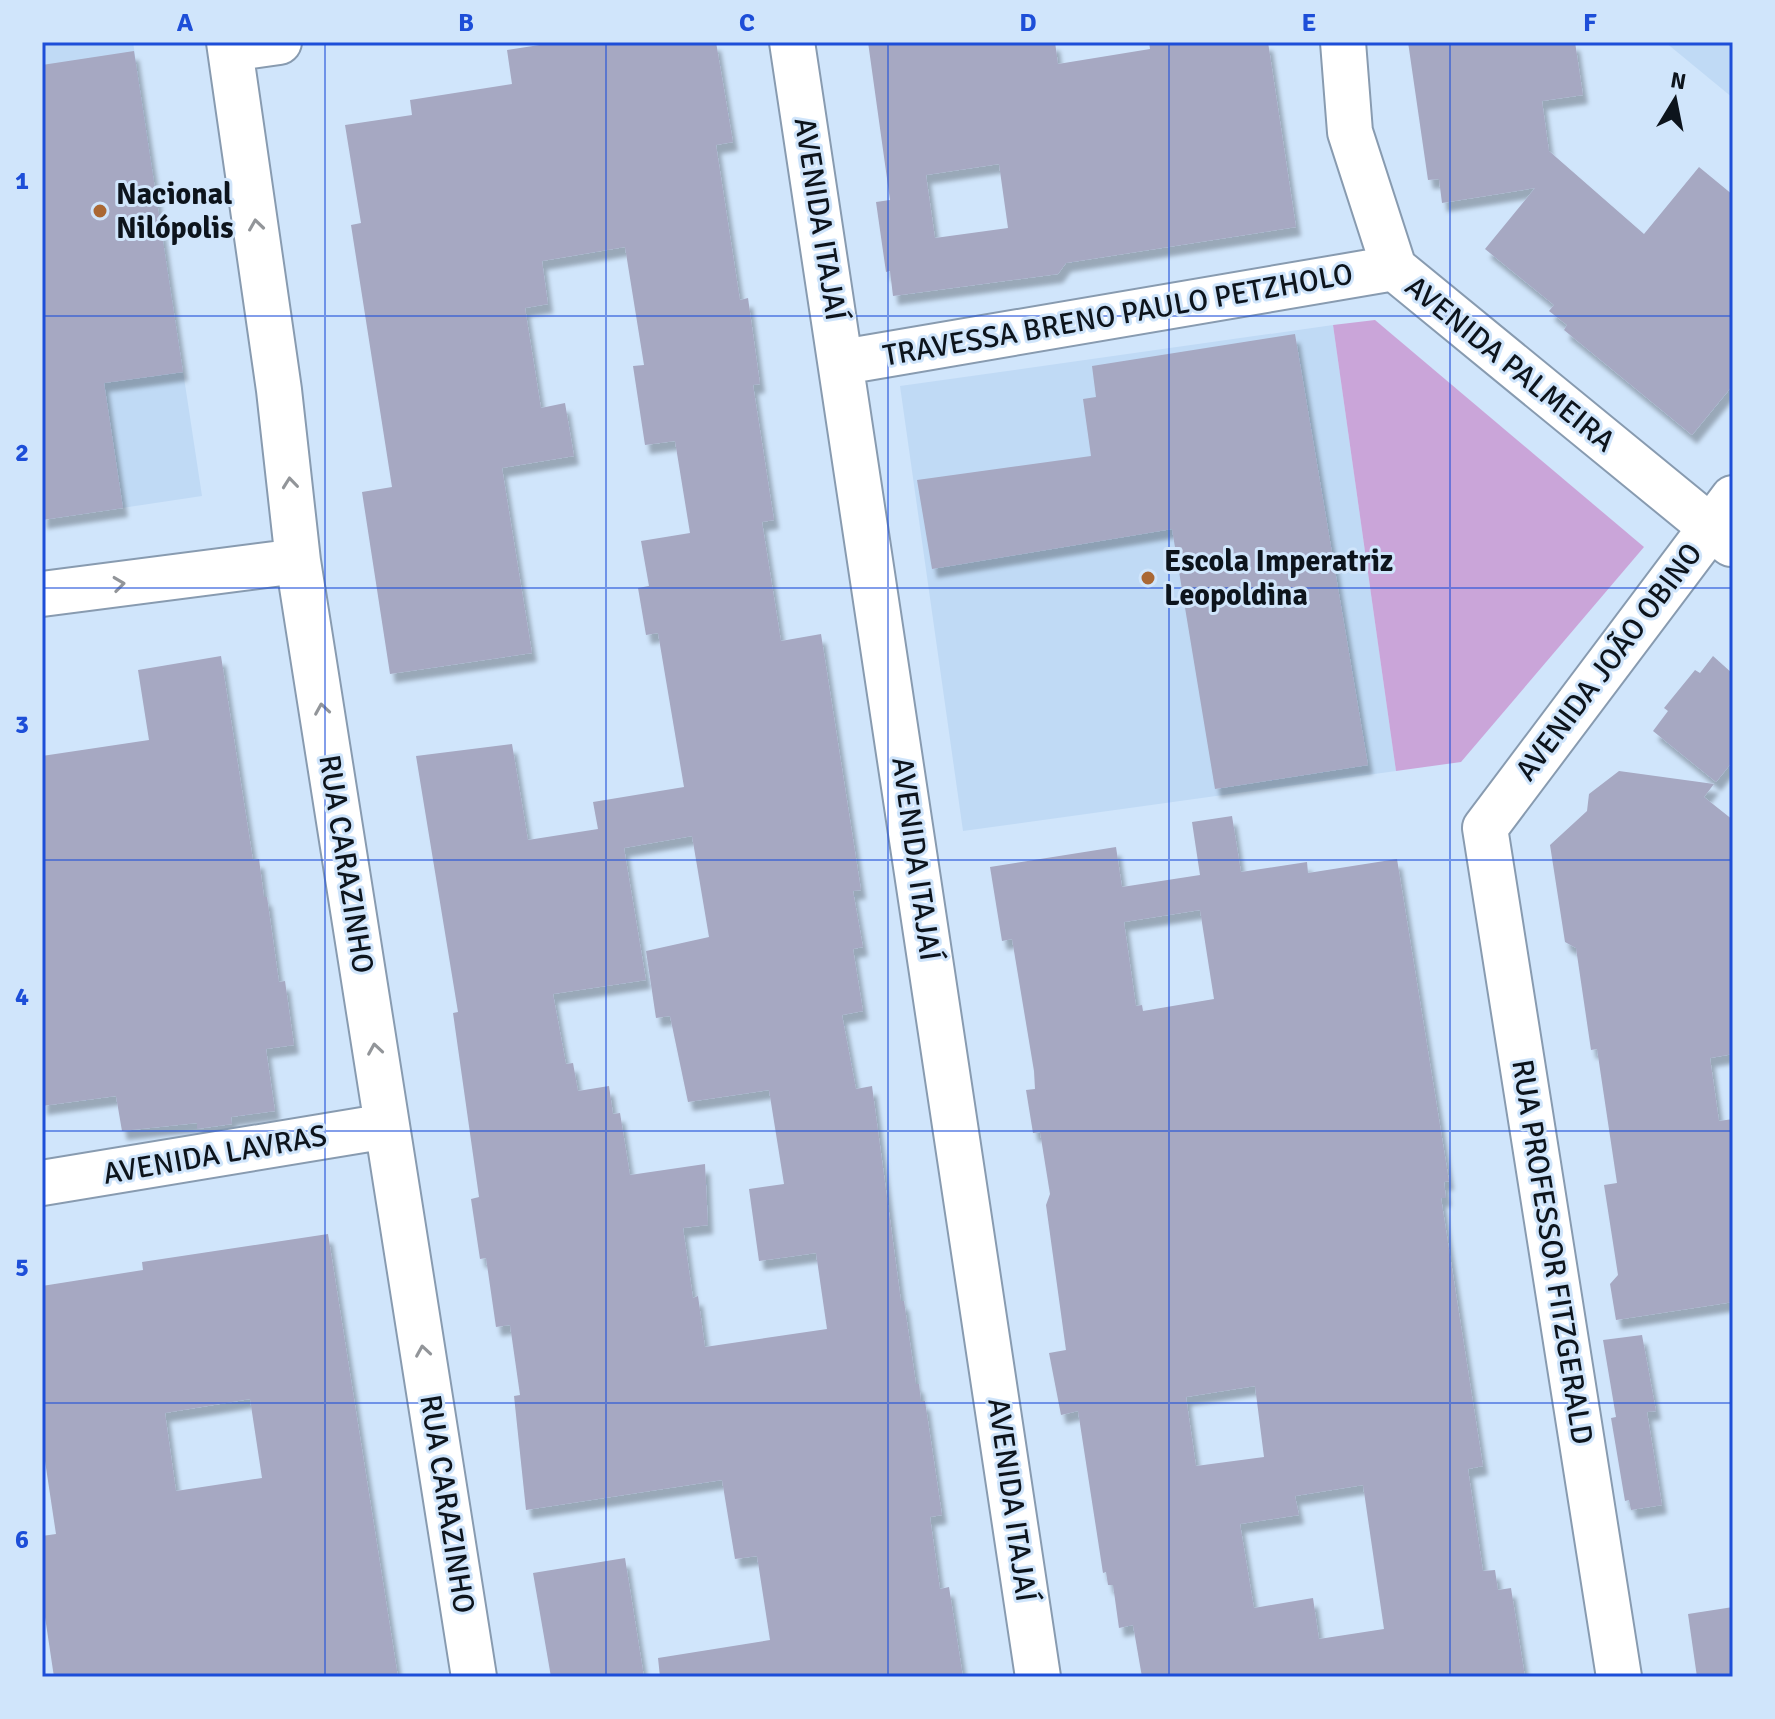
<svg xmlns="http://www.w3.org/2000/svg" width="1775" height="1719" font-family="Signika,sans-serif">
  <defs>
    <filter id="shadow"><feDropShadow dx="5" dy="9" stdDeviation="2" flood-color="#0004"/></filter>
  </defs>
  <rect width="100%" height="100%" fill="#d0e5fb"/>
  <path fill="#c0daf5" d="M42,42H133L202,496L42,520Z
    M1665,42H1733V98Z
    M1333,325L1396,771L963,831L900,386Z"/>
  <path fill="#caa5d9" d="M1375,320L1644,547L1461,762L1396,771L1333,325Z"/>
  <path fill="#a6a8c2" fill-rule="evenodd" filter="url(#shadow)" d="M559,42H716L733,142L716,145L740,300L748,298L760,384L753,385L774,520L762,522L781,641L821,634L861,890L853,891L863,947L853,949L863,1011L842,1015L856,1089L872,1086L901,1301H904L916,1384H919L921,1401H925L942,1515L930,1517L940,1589L949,1587L963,1677H660L658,1658L770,1640L757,1556L735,1559L722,1480L526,1510L514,1396L520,1395L510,1325L496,1327L486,1258L480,1259L471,1199L479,1197L453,1013L458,1012L416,756L512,744L528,840L598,829L593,802L684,787L658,633L646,635L638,588L649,586L641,541L690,533L675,441L645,445L633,366L644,365L625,247L542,261L548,304L525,308L541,408L565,403L574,456L502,468L532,653L390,674L362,492L392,487L351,225L361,223L345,125L412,115L410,100L512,84L507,50ZM692,836L709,937L646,951L656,1018L670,1016L688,1102L769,1090L784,1184L749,1189L759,1261L816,1253L827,1329L705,1347L698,1296L693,1298L683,1228L708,1225L705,1164L630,1175L620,1113L613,1114L609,1086L578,1091L573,1063L566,1064L553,994L646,980L624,848Z
    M868,42H1055L1058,64L1150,49L1149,42H1268L1296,227L1066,263L1058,274L893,296L890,271L886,272L876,202L890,200ZM999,164L1008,228L935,238L926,175Z
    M1408,42H1575L1583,95L1542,101L1549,151L1644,234L1699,167L1733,195V385L1692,435L1564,330L1567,325L1549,311L1554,305L1485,249L1535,188L1442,203L1439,179L1428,180Z
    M134,51L183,372L104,383L123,508L42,520V65Z
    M1295,334L1368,765L1215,789L1172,529L932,569L917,480L1091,456L1083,399L1096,397L1092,366Z
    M221,656L253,860L259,859L264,897H267L279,982L285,981L294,1045L266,1049L275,1111L231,1117L232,1124L197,1129V1123L122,1131L116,1096L42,1106V756L149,740L138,670Z
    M1713,656L1733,674V761L1716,782L1653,731L1668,711L1664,708L1695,670L1700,673Z
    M1619,771L1714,784L1704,797L1733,820V1054L1710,1058L1719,1121L1733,1119V1302L1616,1320L1610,1284L1618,1275L1604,1185L1617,1183L1597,1049L1591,1050L1576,948L1565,942L1550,845L1587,811L1589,794Z
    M1232,816L1241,872L1307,862L1308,873L1397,859L1449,1181L1444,1182L1446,1198H1441L1483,1466L1468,1469L1483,1571L1495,1570L1498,1590L1511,1588L1525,1677H1142L1133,1625L1119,1628L1113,1585H1108L1106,1572L1103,1573L1078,1411L1061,1415L1049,1353L1066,1350L1046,1205L1050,1194L1040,1132L1033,1133L1026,1090L1035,1089L1034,1071L1012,939L1002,941L990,867L1116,847L1122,887L1200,875L1192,822ZM1200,910L1214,999L1143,1011L1142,1005L1136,1006L1124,922ZM1255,1386L1264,1457L1196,1466L1186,1397ZM1363,1485L1384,1629L1319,1639L1313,1598L1254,1608L1240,1524L1299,1515L1295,1496Z
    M328,1234L398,1677H54L42,1597V1536L56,1534L42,1441V1286L143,1270L142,1262ZM250,1399L262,1478L176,1491L165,1413Z
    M1642,1335L1656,1411L1647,1412L1662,1505L1631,1510L1629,1500L1625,1501L1611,1418L1616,1417L1603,1340Z
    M625,1558L644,1677H551L533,1573Z
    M1733,1607V1677H1697L1688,1614Z"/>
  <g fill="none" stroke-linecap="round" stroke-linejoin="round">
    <defs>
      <path id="minor" d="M229,42L279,390L298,561L474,1677
        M792,42L1038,1677
        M1343,42L1350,132L1394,268L1731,544
        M230,49L279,42
        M843,362L1394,268
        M42,594L298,561
        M42,1183L387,1126
        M1619,1677L1485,828L1733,498"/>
    </defs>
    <use href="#minor" stroke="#889bb0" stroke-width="48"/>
    <use href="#minor" stroke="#fff" stroke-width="44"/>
  </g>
  <defs><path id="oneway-chevron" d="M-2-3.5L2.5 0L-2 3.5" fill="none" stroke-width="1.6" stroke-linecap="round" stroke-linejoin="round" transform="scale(2)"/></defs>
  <g stroke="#929599">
    <use href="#oneway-chevron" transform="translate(256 225) rotate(-98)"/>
    <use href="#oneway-chevron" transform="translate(290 483) rotate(-96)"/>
    <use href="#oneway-chevron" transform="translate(119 584) rotate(-7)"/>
    <use href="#oneway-chevron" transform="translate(322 709) rotate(-99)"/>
    <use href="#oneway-chevron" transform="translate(375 1049) rotate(-99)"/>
    <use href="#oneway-chevron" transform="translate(423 1351) rotate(-99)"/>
  </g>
  <path fill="none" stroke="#1d4ed8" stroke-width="2" stroke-opacity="0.55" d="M325,42V1677M606,42V1677M888,42V1677M1169,42V1677M1450,42V1677M42,316H1733M42,588H1733M42,860H1733M42,1131H1733M42,1403H1733"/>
  <g fill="#aa6834" stroke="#d0e5fb" stroke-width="3">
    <circle cx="100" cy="211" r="8"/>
    <circle cx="1148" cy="578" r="8"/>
  </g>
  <g text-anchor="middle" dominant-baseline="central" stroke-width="6" stroke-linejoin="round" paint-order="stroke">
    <g font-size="30" font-weight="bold" fill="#0d141c" stroke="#d0e5fb" text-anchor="start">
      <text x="116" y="194">Nacional<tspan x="116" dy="34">Nilópolis</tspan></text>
      <text x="1164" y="561">Escola Imperatriz<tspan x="1164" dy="34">Leopoldina</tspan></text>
    </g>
    <g font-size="30" fill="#0d141c" stroke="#d0e5fb">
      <text transform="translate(820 219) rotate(81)">AVENIDA ITAJAÍ</text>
      <text transform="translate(1118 315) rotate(-10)">TRAVESSA BRENO PAULO PETZHOLO</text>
      <text transform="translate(1510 364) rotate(39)">AVENIDA PALMEIRA</text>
      <text transform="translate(1609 662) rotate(-53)">AVENIDA JOÃO OBINO</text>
      <text transform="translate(916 859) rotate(82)">AVENIDA ITAJAÍ</text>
      <text transform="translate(346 864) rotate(81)">RUA CARAZINHO</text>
      <text transform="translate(215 1155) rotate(-10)">AVENIDA LAVRAS</text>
      <text transform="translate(1552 1252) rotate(81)">RUA PROFESSOR FITZGERALD</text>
      <text transform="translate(1012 1500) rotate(82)">AVENIDA ITAJAÍ</text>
      <text transform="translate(447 1504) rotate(81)">RUA CARAZINHO</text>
    </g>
  </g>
  <rect width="1775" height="1719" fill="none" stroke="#d0e5fb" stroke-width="88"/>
  <g transform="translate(1675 100) rotate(10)" stroke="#d0e5fb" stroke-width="6" paint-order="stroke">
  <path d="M0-6L14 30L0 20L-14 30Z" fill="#0d141c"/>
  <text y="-12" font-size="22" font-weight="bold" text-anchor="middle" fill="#0d141c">N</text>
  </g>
  <rect x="44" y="44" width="1687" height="1631" fill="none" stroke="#1d4ed8" stroke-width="3"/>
  <g font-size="26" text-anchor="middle" font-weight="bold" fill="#1d4ed8">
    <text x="185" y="31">A</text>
    <text x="466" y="31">B</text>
    <text x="747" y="31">C</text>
    <text x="1028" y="31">D</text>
    <text x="1309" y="31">E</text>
    <text x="1590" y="31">F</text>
    <text x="22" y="189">1</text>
    <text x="22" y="461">2</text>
    <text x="22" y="733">3</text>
    <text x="22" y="1005">4</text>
    <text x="22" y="1276">5</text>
    <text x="22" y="1548">6</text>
  </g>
</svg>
